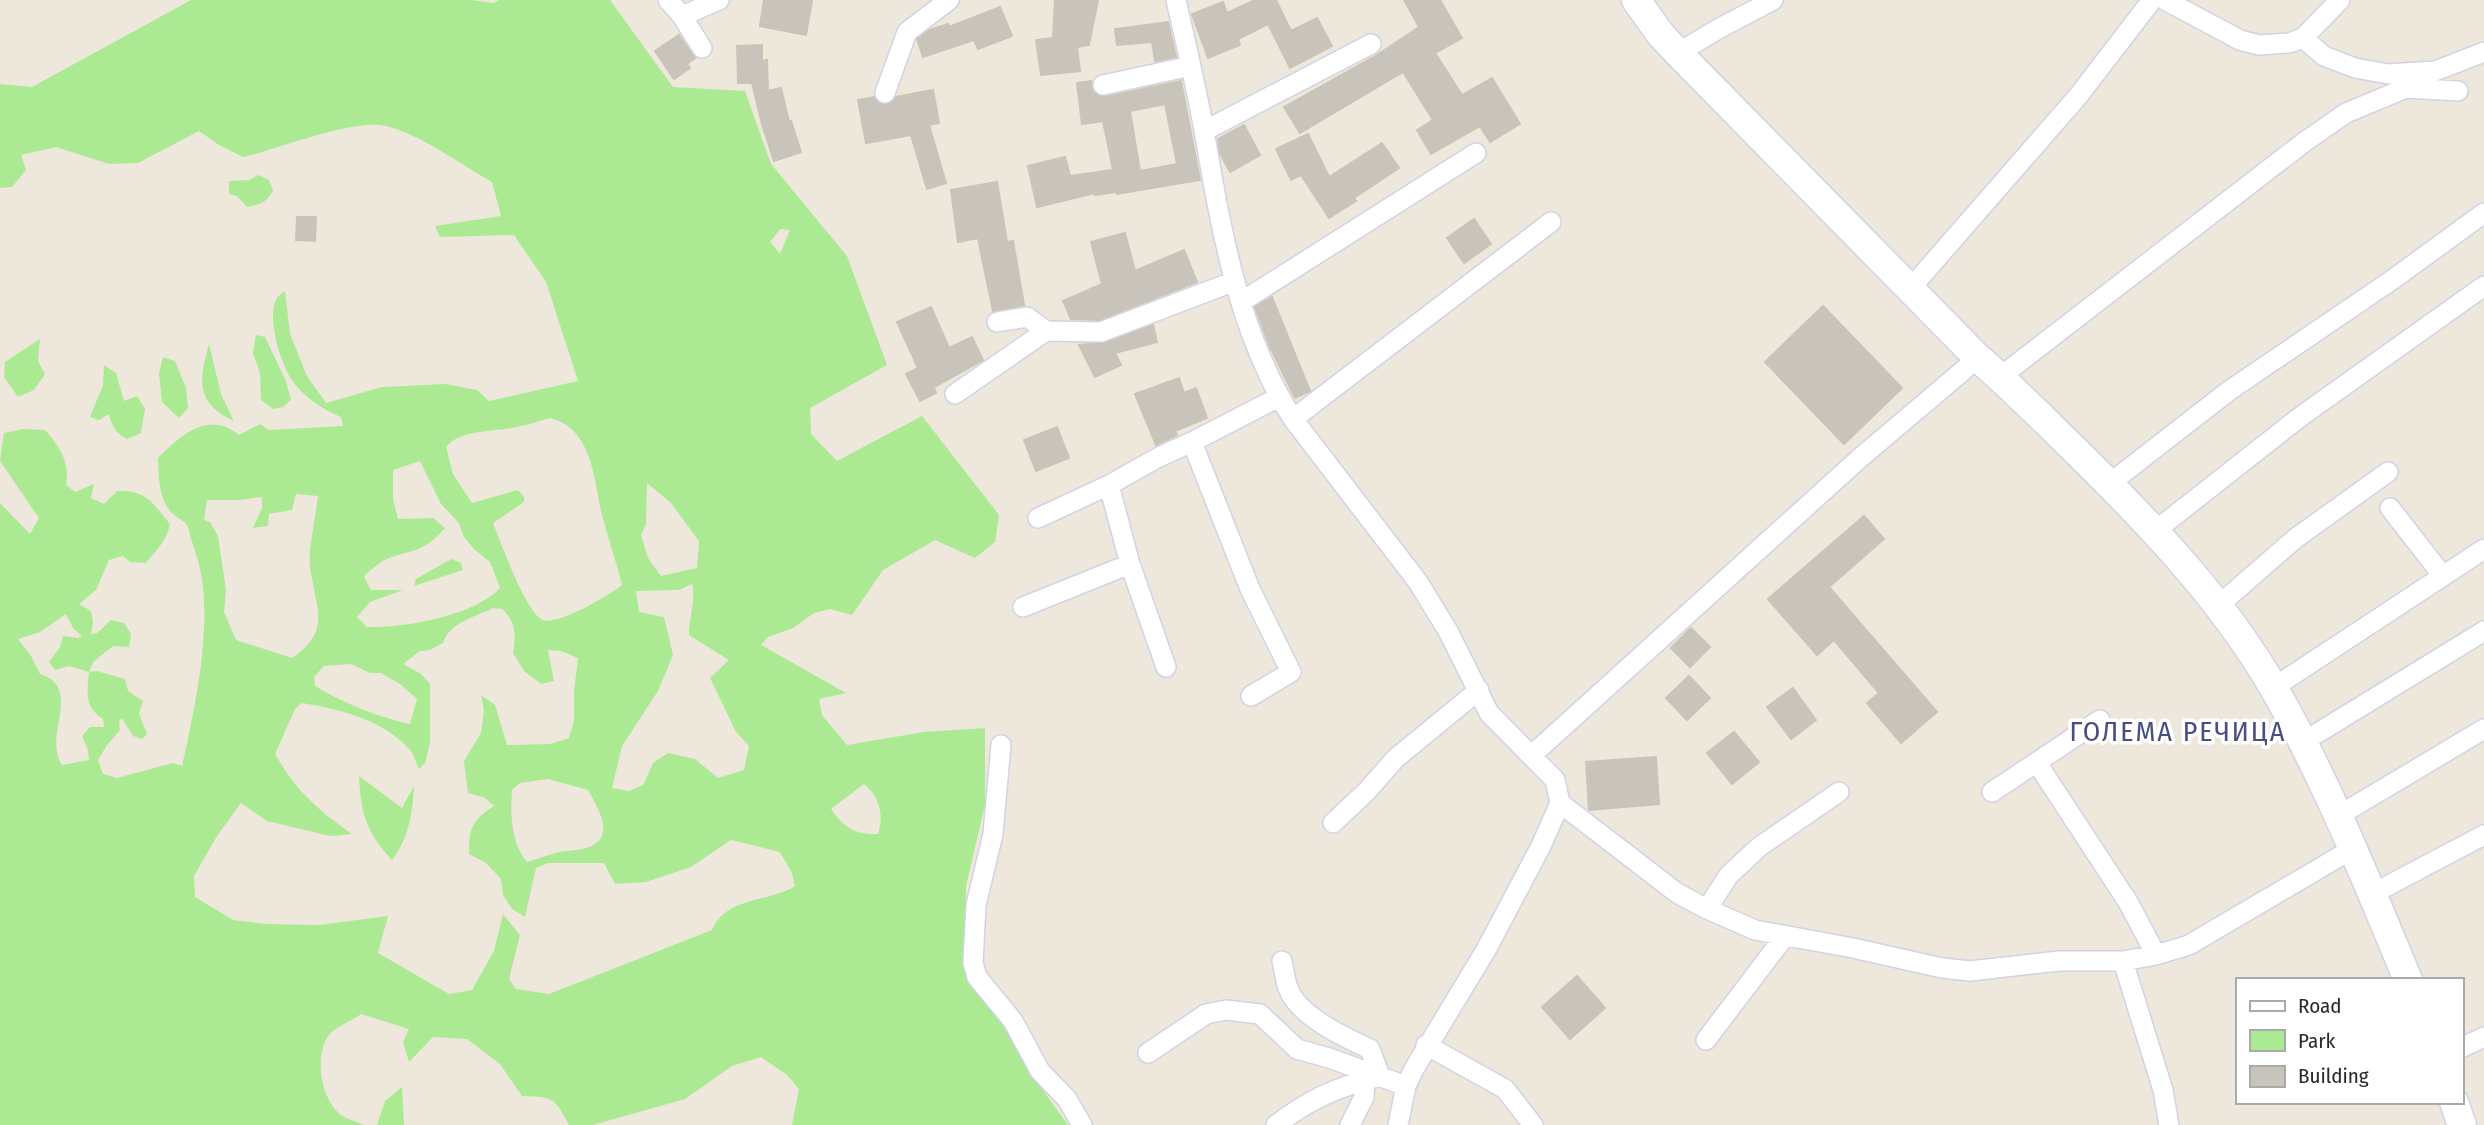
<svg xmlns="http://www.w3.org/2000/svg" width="2484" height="1125" font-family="'Fira Sans Condensed',sans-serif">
  <rect width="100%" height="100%" fill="#eee7dc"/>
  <path fill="#abea93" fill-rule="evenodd" d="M191,0H471L493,3L499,0H610L673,87L745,91L771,164L847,256L887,365L810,408L811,434L837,461L922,416L999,515L995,542L975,558L935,540L883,570L852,615L830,609L814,613L793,628L768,637L761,645L846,693L819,699L822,715L847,745L924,732L985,728V805L966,886L965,962L971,980L1004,1027L1032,1075L1068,1125H792L799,1089L787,1075L761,1057L732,1066L685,1099L593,1125H569C554,1097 554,1097 522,1096L500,1064L467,1039L433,1037L409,1062L403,1042L409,1029L361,1014C352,1021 335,1027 329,1035C313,1056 321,1103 344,1117C350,1120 358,1122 364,1125H0V503L30,534L39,518L0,461L4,433L23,429L45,430C60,447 70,462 66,485L75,492L94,484L91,498L104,504L117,491C148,490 152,503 170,524C167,540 156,551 146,563L130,562L123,556L109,560L96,590L79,604L91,611L93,623L91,634L97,633L111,620L124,623L131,634L129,647L113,646L93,662L89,672L97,671L125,679L128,691L143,701L139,714L147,734L142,739L133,736L122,718L119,721L120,730L107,745L98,760L103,774L117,778L173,763L182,766C195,707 210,640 202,579C200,563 192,544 188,527C185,520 178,519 172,513C158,498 159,477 158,458C182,435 207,410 239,435L260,424L269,430L343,426L341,417C321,409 301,395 290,377C280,360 266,316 277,298C279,295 282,294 285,291L290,334L307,376L326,403L382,387L445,384L477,390L489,401L578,381L546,282L514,235L440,237L435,226L501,216L492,182C460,164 422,135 386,126C353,118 279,149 243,157L219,145L199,131L138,163L109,164L56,147L21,155L26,170L12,187L0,188V84L32,87ZM780,229L790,230L780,254L770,242ZM550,418C591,428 594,476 601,511C607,536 616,560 622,585C610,595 557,626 543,620C526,613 501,543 493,523L524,502V497L518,490L472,503L453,474L446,447C460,429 495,432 516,427C527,425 539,421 550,418ZM420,461L441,504L459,523L464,537L474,549L490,562L500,588C474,616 405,628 367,627L357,617L370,602L403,590H371L364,576C371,570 379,562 387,559C415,548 422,554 445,528L433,518L398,519L393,499V470ZM647,483L671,503L699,541L697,568L661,576L648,558L641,535L646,524ZM296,494L318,496C316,515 308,549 310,566C315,607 333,630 292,658L236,640L224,612L226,590L218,536L210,522L204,520L207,500H239L262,497V508L253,528L268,526L269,514L292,510ZM692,584C696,602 689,617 689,635L729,660L710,678L736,732L749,746L744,770L718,778L695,759L668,753L653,763L643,785L629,791L612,788L622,746L658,691L673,655L664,617L639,612L636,591L679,590ZM493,608L502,609C516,622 516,635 513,653L524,671L541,684L554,681L548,650L561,651L578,658L574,692V721L569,738L551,744L507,745L495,705L481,695L484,710L481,733L464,761L468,793L485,798L494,806C472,820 469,828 469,854L486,863L501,879L503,895L512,909L525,917L536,868L548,863H604L615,884L646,882L691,867L731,840L780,852L792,873L795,886C768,903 727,896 712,930L549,994L516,989L509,979L520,935L503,914L494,951L472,990L449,994L378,953L388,916L319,925L267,924L233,920L195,897L194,876L217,836L241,803L267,821L330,836L352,834C318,810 296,791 275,754L295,709L302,703C339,709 384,720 409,749C414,754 416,763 419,769L425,763L430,743V684L421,674L403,664L420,651L430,650L443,643C450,622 475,617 493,608ZM66,614L73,628L82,636L78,638L63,636L60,647L49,662L55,670L69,666L89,672C87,693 84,707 103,719L104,727H90L82,736L88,750L89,760L62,765C42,735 84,688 40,674L31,656L18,639L40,632ZM351,664L370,673H381L400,684L417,699L410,724C377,717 344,703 315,686L314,677L324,666ZM548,779L588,790C599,810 617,838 586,848C577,851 568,850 559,852C548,855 537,859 527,862C511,844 510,813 512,790L520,783ZM864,784C880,797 884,815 878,834C856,835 844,828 831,809Z
    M258,175L269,180L273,191C266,203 259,205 247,207L237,196L229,194V181L249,180Z
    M256,335L265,337L286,381L291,400L283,407L273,409L261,400L260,373L253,353Z
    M40,339L38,361L45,374L34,390L18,397L4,377L5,362Z
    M209,344L221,394L234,421C195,403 199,381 209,344Z
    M163,357L175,361L186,388L188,408L179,418L162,402L159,373Z
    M104,365L116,373L124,401L137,396L145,409L141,433L127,439C116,433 112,427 109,414L99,420L90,417L103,385Z
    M451,559L461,563L463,570L414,586L416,579Z
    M359,776L402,808L414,786C413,812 408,840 392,860C366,832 361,814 359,776Z
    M402,1087L404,1125H377L385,1101Z"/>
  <path fill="#c9c4bb" stroke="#cac4b5" stroke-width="2" fill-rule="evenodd" d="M764,0H812L806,35L760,26Z
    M1055,0H1098L1089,45L1077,47L1080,71L1041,75L1036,40L1053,38Z
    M1255,0H1276L1291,31L1317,18L1332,46L1290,68L1268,24L1238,39L1240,45L1208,58L1192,14L1223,2L1227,13Z
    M1404,0H1440L1462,38L1435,53L1462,95L1492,78L1520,124L1490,142L1480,126L1431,154L1417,130L1433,120L1403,72L1300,133L1284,107L1377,55L1419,27Z
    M1000,7L1012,36L978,49L974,40L923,57L917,39L930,30L948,24L949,27Z
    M1168,22L1176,57L1155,61L1152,42L1117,45L1115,29Z
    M679,35L695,58L687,64L690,68L674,79L655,51Z
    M762,45V61L767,60L768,91L781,88L789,122L791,121L801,152L774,161L762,124L752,83H738L737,46Z
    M1091,81L1094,93L1105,97L1181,81L1200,180L1117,194L1116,192L1095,195V193L1037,207L1028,166L1065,157L1070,176L1113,170L1103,121L1082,124L1077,83ZM1165,104L1177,164L1140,171L1130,111Z
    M933,90L939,123L929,125L946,183L927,189L911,135L866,143L858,100L874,97L880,104L886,105L896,97Z
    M1244,125L1260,155L1230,172L1220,153L1218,139Z
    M1308,134L1329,177L1382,143L1399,168L1354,198L1356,201L1329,218L1301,175L1291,180L1276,149Z
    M997,182L1007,242L1013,241L1024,305L993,311L978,238L958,242L951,190Z
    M297,217H316L315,241L296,240Z
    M1474,219L1491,244L1464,263L1447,238Z
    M1125,233L1135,271L1184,250L1197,282L1099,320L1071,319L1063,301L1102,284L1091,242Z
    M1272,297L1310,391L1295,398L1270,347L1255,307Z
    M1823,306L1902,388L1844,444L1765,362Z
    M931,307L949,348L972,337L983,360L934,387L936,393L920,401L906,374L918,368L897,322Z
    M1153,325L1157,342L1115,353L1121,365L1095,377L1079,345L1105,343Z
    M1179,378L1184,393L1196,388L1207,418L1175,431L1177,435L1156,445L1135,394Z
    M1057,427L1069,458L1036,471L1024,440Z
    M1864,516L1884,539L1829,587L1937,712L1901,743L1867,703L1879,693L1834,640L1817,655L1768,599Z
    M1691,628L1710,647L1690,667L1671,648Z
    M1689,676L1710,698L1687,720L1666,698Z
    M1793,688L1816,720L1791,739L1767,707Z
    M1734,732L1759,762L1732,784L1707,753Z
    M1656,757L1659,804L1589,810L1586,762Z
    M1577,976L1605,1008L1570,1039L1542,1007Z"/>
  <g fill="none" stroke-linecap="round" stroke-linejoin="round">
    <defs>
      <path id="minor" d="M668,0L682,16L702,48
        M1176,0C1186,43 1196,87 1204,130C1221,229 1238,333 1293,419L1418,582L1448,631L1489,713L1555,780L1560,803L1541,846L1486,950L1414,1069L1406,1086L1398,1125
        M2165,0L2240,40L2259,45L2289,43L2303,38L2340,0
        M682,16L719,0
        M2303,38L2324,56L2355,68L2388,74L2435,71L2484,52
        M1678,53L1718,29L1773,0
        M1103,85L1191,66
        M885,93L907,32L949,0
        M1204,131L1371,44
        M1910,289L2079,95L2152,0
        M1241,302L1476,153
        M997,322L1027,317L1046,331
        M2000,377L2303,143L2346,113L2406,88L2458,91
        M955,394L1046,331L1101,332L1235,281
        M1293,419L1551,222
        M1192,442L1250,589L1291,672L1251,696
        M2109,484L2230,390L2392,280L2484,213
        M1109,485L1130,564L1166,667
        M2390,508L2443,576
        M1038,518L1109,485L1159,457L1192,442L1279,397
        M2155,531L2300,417L2484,286
        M2219,605L2296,538L2388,472
        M1023,607L1130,564
        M2273,688L2484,549
        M2303,742L2484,631
        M1001,745L993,834L976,905L973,963L977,977L1013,1021L1040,1071L1067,1099L1082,1125
        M1532,755L1860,458L1978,358
        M2037,763L2128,902L2156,955
        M1992,792L2100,720
        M1560,803L1677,893L1707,909L1755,930L1853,948L1942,968L1970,971L2059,961H2123L2156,955L2189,945L2354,848
        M2338,816L2484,729
        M1333,823L1367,791L1396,758L1479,690
        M2372,894L2484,835
        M1707,909L1729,875L1759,847L1839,792
        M2123,961L2163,1090L2169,1125
        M1706,1040L1785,936
        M1426,1045L1505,1089L1533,1125
        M2461,1048L2484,1037
        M1148,1053L1206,1014L1226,1010L1260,1014L1297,1049L1329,1058L1406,1086
        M1276,1125C1311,1098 1338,1087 1380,1076L1370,1049C1344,1037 1298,1016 1288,988C1285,979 1284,970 1282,961
        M1350,1125L1364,1097L1365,1080"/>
      <path id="secondary" d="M1636,0L1661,35L1678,53L1978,358C2013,388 2045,421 2078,453C2151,525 2223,600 2275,690C2327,782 2367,881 2408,980
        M2454,1102L2462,1125"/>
    </defs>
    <use href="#minor" stroke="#d1d3e5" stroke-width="22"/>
    <use href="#secondary" stroke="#d1d3e5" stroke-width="31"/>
    <use href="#minor" stroke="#fff" stroke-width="19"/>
    <use href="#secondary" stroke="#fff" stroke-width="28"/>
  </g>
  <g text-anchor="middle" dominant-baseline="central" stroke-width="7" stroke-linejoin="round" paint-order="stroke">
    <g font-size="28" letter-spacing="2" fill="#474e80" stroke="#fff">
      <text x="2178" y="731">ГОЛЕМА РЕЧИЦА</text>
    </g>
  </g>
  <rect x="2236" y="978" width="228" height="126" fill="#ffffff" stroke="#aaaaaa" stroke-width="2"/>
  <rect x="2250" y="1001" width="35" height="10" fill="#ffffff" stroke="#aaaaaa" stroke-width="2"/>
  <text x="2298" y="1013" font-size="21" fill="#2b2b2b">Road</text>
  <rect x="2250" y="1030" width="35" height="21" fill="#abea93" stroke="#aaaaaa" stroke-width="2"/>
  <text x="2298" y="1048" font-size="21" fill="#2b2b2b">Park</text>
  <rect x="2250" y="1066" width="35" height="21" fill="#c9c4bb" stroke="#aaaaaa" stroke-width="2"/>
  <text x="2298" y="1083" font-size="21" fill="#2b2b2b">Building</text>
</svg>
